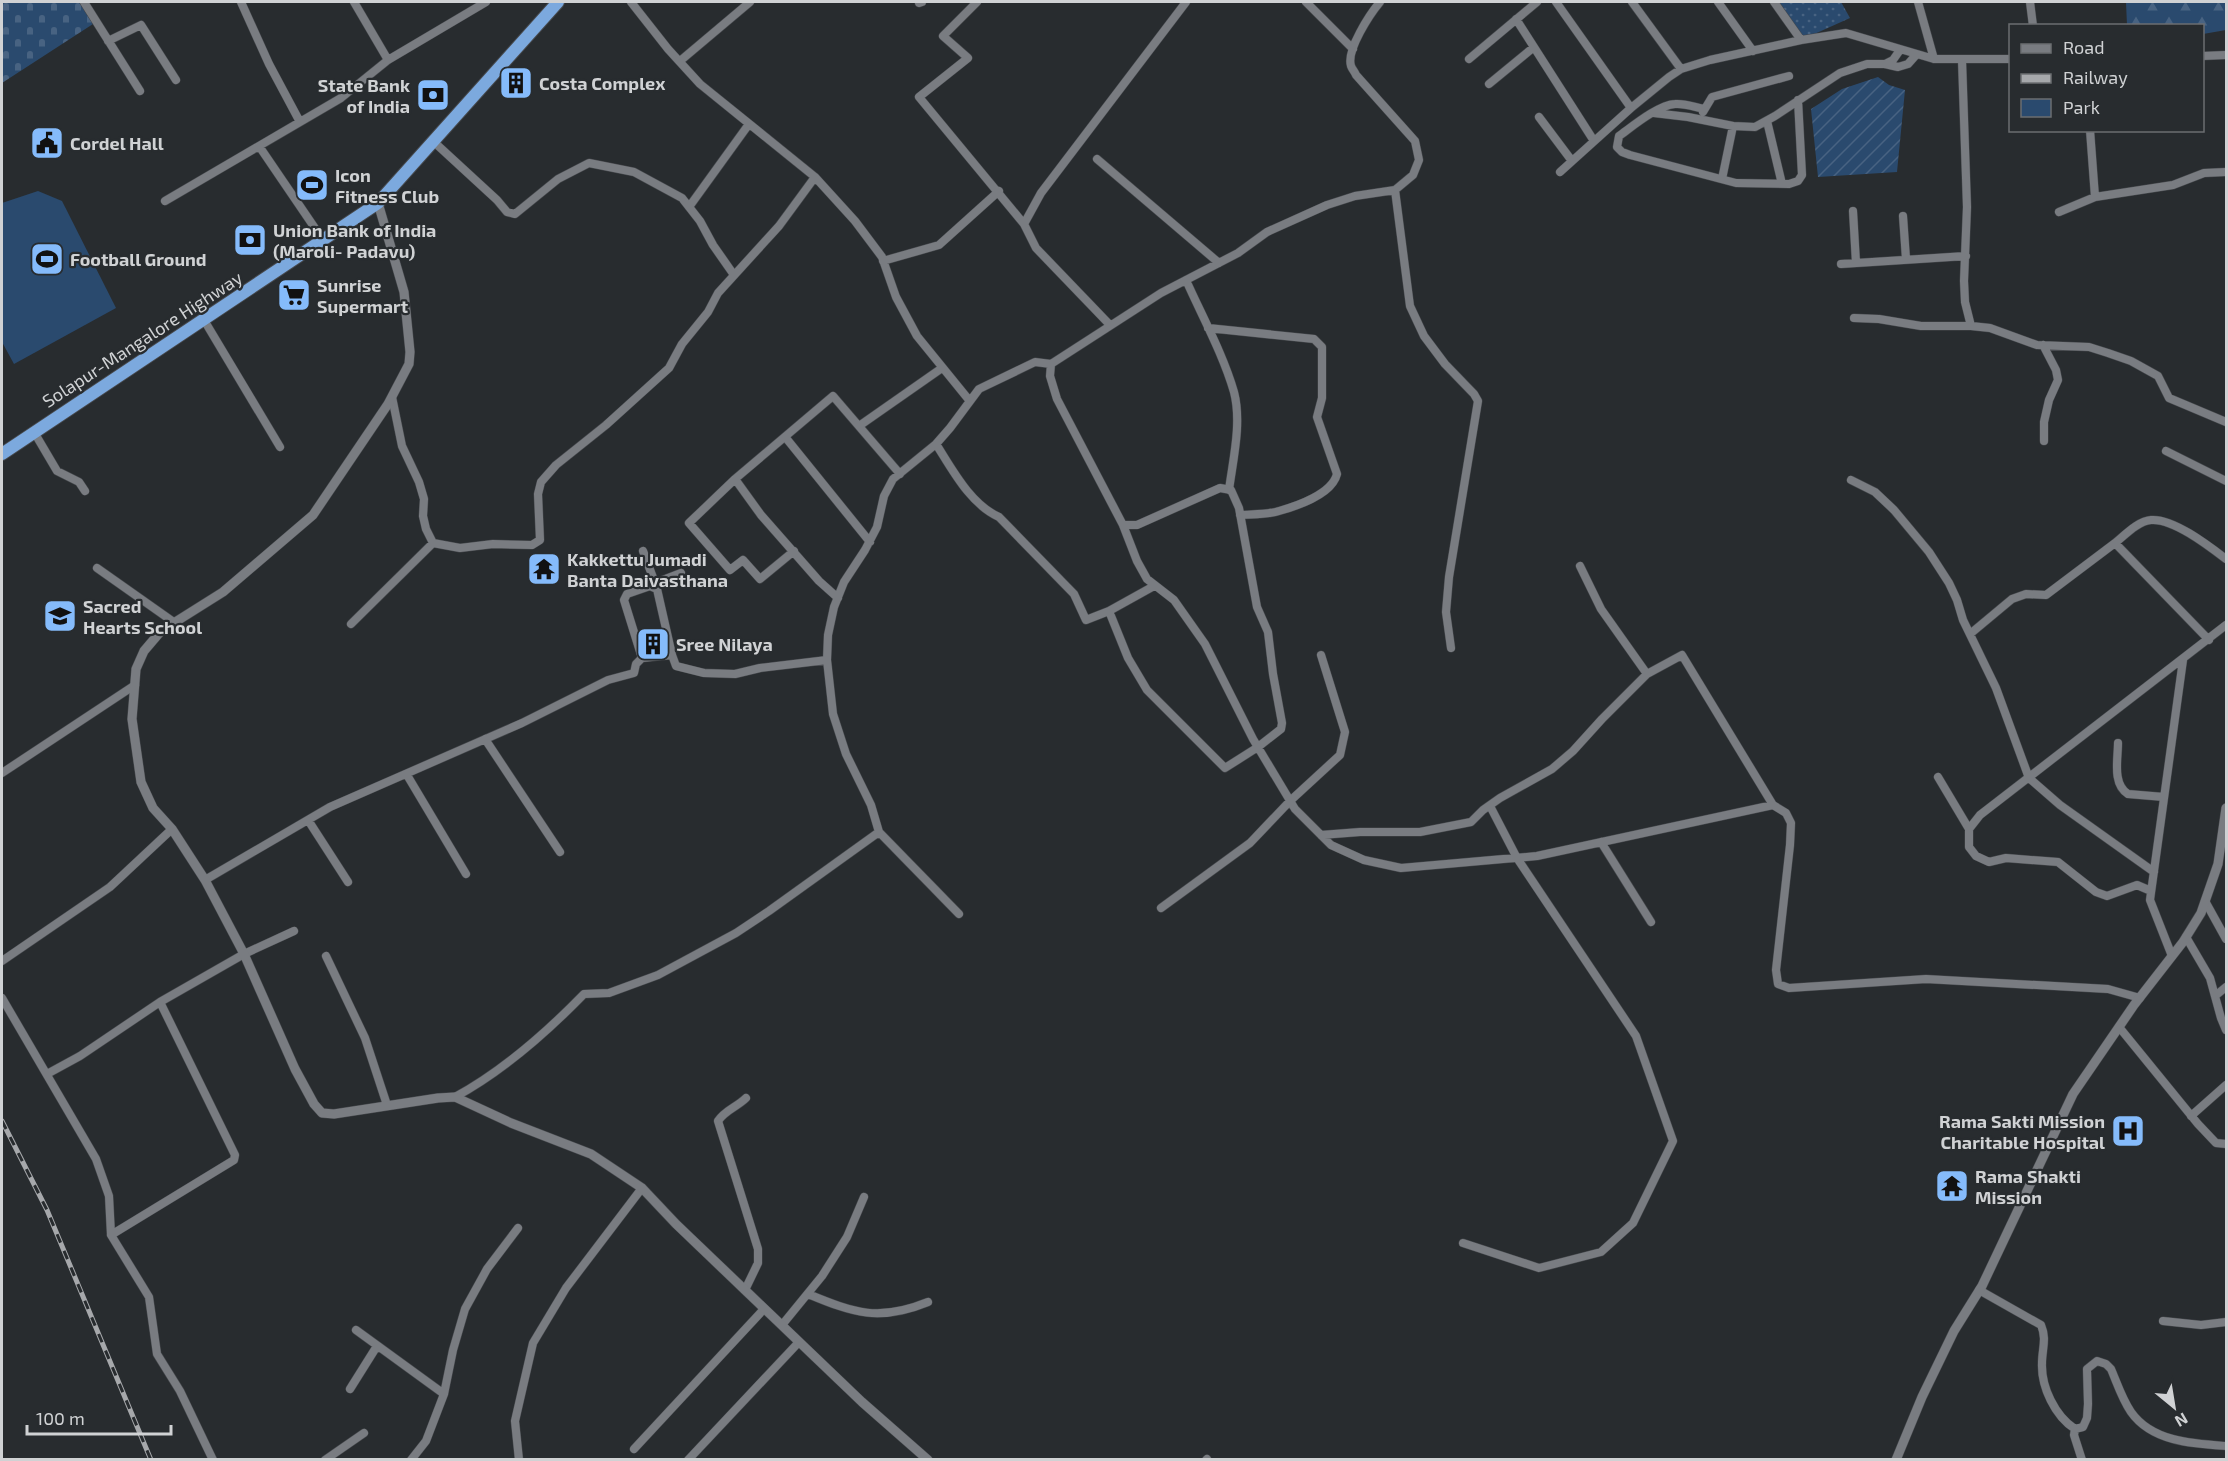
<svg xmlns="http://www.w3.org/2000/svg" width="2228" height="1461" font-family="'Exo 2',sans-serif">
  <defs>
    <pattern id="grass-dots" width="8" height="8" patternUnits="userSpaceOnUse" patternTransform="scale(1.5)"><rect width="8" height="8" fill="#2a4a6e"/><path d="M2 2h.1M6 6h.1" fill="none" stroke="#486382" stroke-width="1.8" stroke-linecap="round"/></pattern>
    <pattern id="forest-firs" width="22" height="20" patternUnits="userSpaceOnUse" patternTransform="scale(1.5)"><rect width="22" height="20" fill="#2a4a6e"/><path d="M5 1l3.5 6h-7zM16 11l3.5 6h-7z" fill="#486382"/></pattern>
    <pattern id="cemetery-stones" width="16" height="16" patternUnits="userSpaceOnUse" patternTransform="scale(1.5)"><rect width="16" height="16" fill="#2a4a6e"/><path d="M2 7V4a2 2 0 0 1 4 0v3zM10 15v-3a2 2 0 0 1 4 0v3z" fill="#486382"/></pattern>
    <pattern id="garden-furrows" width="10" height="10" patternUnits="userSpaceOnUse" patternTransform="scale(1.5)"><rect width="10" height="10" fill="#2a4a6e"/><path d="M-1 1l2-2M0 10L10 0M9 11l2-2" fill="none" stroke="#486382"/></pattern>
  </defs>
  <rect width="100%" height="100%" fill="#282c2f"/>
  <path fill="url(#grass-dots)" d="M1774,2H1841L1850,18L1801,40Z"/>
  <path fill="url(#forest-firs)" d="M2126,2H2226V30L2203,34L2202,26L2127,25Z"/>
  <path fill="url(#cemetery-stones)" d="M2,2H79L93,24L2,83Z"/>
  <path fill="#2a4a6e" d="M38,191L62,201L116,308L14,364L2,342V203Z"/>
  <path fill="url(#garden-furrows)" d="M1878,77L1889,85L1905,90L1897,172L1818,177L1811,109L1842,89Z"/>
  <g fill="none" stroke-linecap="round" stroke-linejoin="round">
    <defs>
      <path id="minor" d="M84,2L140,91
        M241,2L269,64L300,122
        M354,2L388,60
        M631,2L668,49L700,84L815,177L855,221L882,257L896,297L917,336L969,400
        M977,2L943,36L968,58L919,97L1024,224L1036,248L1110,325
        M1306,2L1353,49
        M1556,2L1631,108
        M1632,2L1681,69
        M1718,2L1753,51
        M1774,2L1801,40
        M1918,2L1934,59
        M2030,2L2033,26
        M919,3L922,2
        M1516,19L1594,141
        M108,41L141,25L176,80
        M2202,56L2226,55
        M1469,59L1537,2
        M1962,60L1967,207L1964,281L1965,302L1971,326L1990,328L2037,345L2089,347L2108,353L2131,361L2158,376L2169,398L2226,422
        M680,61L750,2
        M1885,64L1893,60L1900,50
        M1489,84L1534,47
        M1704,109C1694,107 1685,103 1675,104C1658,105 1633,126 1619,136L1617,147L1622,152L1630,155L1736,183L1789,184L1798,181L1802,175L1798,100
        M1703,112L1712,97L1789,76
        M1654,113L1688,117L1733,126L1755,127L1775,116L1840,73L1867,64H1885L1898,67L1908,64L1916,55
        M1539,117L1572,161
        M1767,121L1782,184
        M2090,130L2095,197
        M434,142L497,200L507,212L515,214L558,179L589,163L634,172L682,198L700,221L713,245L734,275
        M259,146L323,240
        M1097,159L1219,263
        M1560,172L1631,108L1669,77L1681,69L1710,60L1801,40L1846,33L1934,59H2010
        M1722,179L1733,126
        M1395,190L1410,306L1424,336L1445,364L1474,394L1478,401L1449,577L1446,612L1451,648
        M165,201L341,98L388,60L486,2
        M689,207L749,124
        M1853,211L1856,263
        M2059,212L2095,197L2173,185L2204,173L2226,172
        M1903,216L1906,259
        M1024,224L1041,193L1186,2
        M883,261L939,245L999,191
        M1841,264L1966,256
        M1186,280C1202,316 1223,354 1234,392C1242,423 1233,459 1229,490
        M1854,318L1879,319L1921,326H1971
        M204,320L280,447
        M1208,328L1314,339L1322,347V398L1317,417L1337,474C1332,494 1297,506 1279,511C1267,515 1252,514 1240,515
        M2043,345L2056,370L2058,380L2049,400L2044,422V441
        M392,397L402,446L419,482L424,499L423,516L426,529L433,543L460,548L493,544L532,545L540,540L538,494L541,482L556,465L606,425L669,368L682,344L708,312L718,293L779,226L815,177
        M859,426L942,368
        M34,432L57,471L79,482L85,491
        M786,438L870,542
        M936,444C952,469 970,504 999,517L1074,594L1086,620L1109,611
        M2166,451L2226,481
        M735,479L761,515L819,581L838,598
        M1851,480L1875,492L1894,510L1929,552L1949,583L1957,600L1963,620L1996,688L2029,778L2060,805L2154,872
        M1123,525L1137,561L1147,579L1174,600L1205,644L1253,739L1295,809L1331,845L1364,860L1401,868L1537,856L1773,805L1786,813L1791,823L1790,845L1776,970L1778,984L1789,988L1926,979L2108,989L2140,998
        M2115,543C2125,535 2138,521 2151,520C2173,518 2209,546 2226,559
        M643,551L655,583L653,587
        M794,551L760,579L743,560L730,570L689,523L735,479L833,396L900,474
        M1580,566L1601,609L1647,674
        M97,568L175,623
        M655,583L681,573
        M1154,586L1109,611L1128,658L1147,690L1225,768L1258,747L1281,729L1282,723L1273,674L1268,632L1257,607L1239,508L1231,490L1220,488L1137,525H1123L1057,399L1050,376L1051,364L1161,293L1238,253L1267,232L1327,205L1355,196L1395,190L1413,175L1419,160L1415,141L1356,75C1355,72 1352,69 1351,66C1346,50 1370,14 1380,2
        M351,624L433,543
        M1970,634L2012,599L2026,594L2046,595L2115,543L2209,640
        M642,658L624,600L627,594L650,586L657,589L672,655
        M485,739L560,852
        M2118,743C2118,759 2112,784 2128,794L2164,797
        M2,773L135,685
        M407,775L466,874
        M1938,777L1969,829V847L1976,856L1989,862L2006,858L2058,862L2096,892L2107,896L2137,885L2151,891
        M308,820L348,882
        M1969,829L1980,815L2226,625
        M879,832L959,914
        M1321,835L1360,832H1420L1471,822L1483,810L1500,798L1552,769L1573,751L1602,719L1647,674L1682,655L1773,805
        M1601,842L1651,922
        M205,880L330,807L522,723L608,680L634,673L636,664L642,658L672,655L676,666L704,673L735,674L760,668L827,660
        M2205,901L2226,939
        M1161,908L1250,843L1290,801L1340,755L1345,732L1321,655
        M2186,937L2210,978L2221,1018L2226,1030
        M326,956L365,1038L387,1105
        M2172,956L2150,900L2183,660
        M2,961L110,887L172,829
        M2215,996L2226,987
        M2,998L96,1159L109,1196L111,1235L149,1297L157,1354L180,1391L213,1460
        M2119,1027L2198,1124L2216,1143L2226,1144
        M47,1074L80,1056L160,1002L244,954L294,931
        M455,1097C503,1071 546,1033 584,994L609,993L658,975L736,933L769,911L879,832L871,805L846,754L833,714L827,660L828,635L834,607L844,582L865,550L877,527L884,496L893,479L936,444L950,428L979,389L1035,362L1051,364
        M2191,1116L2226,1085
        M111,1235L234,1160L235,1155L160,1002
        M1463,1243L1539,1268L1601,1252L1633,1223L1673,1141L1636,1036L1517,858L1490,806
        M745,1290L758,1263V1249L718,1121C725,1110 737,1107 746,1098
        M1979,1290L2041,1325C2047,1339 2042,1349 2042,1363C2041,1387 2055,1416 2075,1429L2083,1427L2087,1418L2088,1404L2087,1369L2097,1361L2106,1364L2111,1369C2117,1383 2122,1399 2131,1412C2152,1442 2194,1444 2226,1446
        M808,1294C854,1313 879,1322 928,1302
        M2163,1321L2201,1325L2226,1322
        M782,1325L822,1276L847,1237L864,1197
        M356,1330L444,1394
        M350,1389L377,1346
        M2075,1429L2074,1435L2082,1460
        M634,1449L764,1309
        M325,1460L364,1433
        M411,1460L426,1441L444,1394L453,1350L465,1309L487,1269L518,1228
        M519,1460L515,1421L533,1343L566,1288L642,1188
        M688,1460L799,1342
        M1206,1460L1207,1459"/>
      <path id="tertiary" d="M378,203L404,292L410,352L409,364L388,404L313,515L223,592L161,631L144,651L136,669L132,719L141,782L153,808L172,829L205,880L244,954L295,1069L314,1104L322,1113L334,1114L438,1098L455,1097L511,1123L591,1154L642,1188L676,1224L862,1402L928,1460
        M1896,1460L1922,1397L1954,1331L1982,1286L2073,1094L2134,1005L2183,942L2201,913L2218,864L2226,808"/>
      <path id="trunk" d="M2,454L378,203L558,2"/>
    </defs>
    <use href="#minor" stroke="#46494d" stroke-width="9"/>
    <use href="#tertiary" stroke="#46494d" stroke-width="10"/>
    <use href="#trunk" stroke="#46494d" stroke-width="14"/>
    <use href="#minor" stroke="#797c81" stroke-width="8"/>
    <use href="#tertiary" stroke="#797c81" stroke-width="9"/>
    <use href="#trunk" stroke="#7ca9de" stroke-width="12"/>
    <defs>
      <path id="rail" d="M2,1121L47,1210L151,1460"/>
    </defs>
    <use href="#rail" stroke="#a6a8ab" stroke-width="5"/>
    <use href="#rail" stroke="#282c2f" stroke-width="3" stroke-dasharray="9" stroke-linecap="butt"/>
  </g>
  <defs>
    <symbol id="building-square" viewBox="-11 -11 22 22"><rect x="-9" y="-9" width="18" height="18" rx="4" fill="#85bbfb" stroke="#282c2f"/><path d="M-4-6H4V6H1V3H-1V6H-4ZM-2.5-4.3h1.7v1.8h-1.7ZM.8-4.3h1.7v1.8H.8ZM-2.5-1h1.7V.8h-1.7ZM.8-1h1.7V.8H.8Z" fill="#111"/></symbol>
    <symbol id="bank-square" viewBox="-11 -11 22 22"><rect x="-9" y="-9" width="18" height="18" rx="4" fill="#85bbfb" stroke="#282c2f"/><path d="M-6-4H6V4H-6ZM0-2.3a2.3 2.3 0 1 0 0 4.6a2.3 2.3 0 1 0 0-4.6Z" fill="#111"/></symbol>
    <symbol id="civic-square" viewBox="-11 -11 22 22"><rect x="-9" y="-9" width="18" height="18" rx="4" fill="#85bbfb" stroke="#282c2f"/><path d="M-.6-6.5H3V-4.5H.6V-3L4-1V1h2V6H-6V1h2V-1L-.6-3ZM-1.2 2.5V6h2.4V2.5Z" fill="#111"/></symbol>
    <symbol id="stadium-square" viewBox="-11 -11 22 22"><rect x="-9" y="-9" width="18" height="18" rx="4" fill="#85bbfb" stroke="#282c2f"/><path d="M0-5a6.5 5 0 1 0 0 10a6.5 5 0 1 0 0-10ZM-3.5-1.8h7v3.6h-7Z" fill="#111"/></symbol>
    <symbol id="supermarket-square" viewBox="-11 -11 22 22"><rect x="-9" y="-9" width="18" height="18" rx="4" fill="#85bbfb" stroke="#282c2f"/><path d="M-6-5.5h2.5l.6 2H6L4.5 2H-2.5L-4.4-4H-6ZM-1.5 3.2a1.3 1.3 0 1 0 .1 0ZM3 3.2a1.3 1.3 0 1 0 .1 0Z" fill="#111"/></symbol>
    <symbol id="temple-square" viewBox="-11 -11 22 22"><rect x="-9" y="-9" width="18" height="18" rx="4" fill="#85bbfb" stroke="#282c2f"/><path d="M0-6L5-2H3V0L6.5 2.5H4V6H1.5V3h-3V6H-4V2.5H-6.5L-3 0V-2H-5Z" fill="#111"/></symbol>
    <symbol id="school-square" viewBox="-11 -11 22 22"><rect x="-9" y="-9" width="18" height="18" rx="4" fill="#85bbfb" stroke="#282c2f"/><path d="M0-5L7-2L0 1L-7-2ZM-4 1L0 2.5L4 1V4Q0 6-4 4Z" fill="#111"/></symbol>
    <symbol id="hospital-square" viewBox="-11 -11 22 22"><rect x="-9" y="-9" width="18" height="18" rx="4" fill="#85bbfb" stroke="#282c2f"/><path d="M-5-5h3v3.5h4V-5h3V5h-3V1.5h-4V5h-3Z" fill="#111"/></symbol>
  </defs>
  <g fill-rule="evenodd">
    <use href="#building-square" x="497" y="64" width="38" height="38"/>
    <use href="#bank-square" x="414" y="76" width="38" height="38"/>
    <use href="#civic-square" x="28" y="124" width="38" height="38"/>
    <use href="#stadium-square" x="293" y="166" width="38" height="38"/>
    <use href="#bank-square" x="231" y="221" width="38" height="38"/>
    <use href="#stadium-square" x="28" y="240" width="38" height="38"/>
    <use href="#supermarket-square" x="275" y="276" width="38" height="38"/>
    <use href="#temple-square" x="525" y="550" width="38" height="38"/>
    <use href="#school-square" x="41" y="597" width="38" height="38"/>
    <use href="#building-square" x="634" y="625" width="38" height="38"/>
    <use href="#hospital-square" x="2109" y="1112" width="38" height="38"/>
    <use href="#temple-square" x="1933" y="1167" width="38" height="38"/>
  </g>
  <g text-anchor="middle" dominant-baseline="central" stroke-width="4.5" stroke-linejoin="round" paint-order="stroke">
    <g font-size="18" font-weight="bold" fill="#d0d2d4" stroke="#282c2f" text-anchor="start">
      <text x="539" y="83">Costa Complex</text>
      <text x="410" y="85" text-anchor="end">State Bank<tspan x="410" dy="21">of India</tspan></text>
      <text x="70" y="143">Cordel Hall</text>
      <text x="335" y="175">Icon<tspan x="335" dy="21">Fitness Club</tspan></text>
      <text x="273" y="230">Union Bank of India<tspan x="273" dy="21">(Maroli- Padavu)</tspan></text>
      <text x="70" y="259">Football Ground</text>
      <text x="317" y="285">Sunrise<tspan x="317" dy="21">Supermart</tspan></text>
      <text x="567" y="559">Kakkettu Jumadi<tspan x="567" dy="21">Banta Daivasthana</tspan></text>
      <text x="83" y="606">Sacred<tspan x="83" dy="21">Hearts School</tspan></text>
      <text x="676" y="644">Sree Nilaya</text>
      <text x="2105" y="1121" text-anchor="end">Rama Sakti Mission<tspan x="2105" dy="21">Charitable Hospital</tspan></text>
      <text x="1975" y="1176">Rama Shakti<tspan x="1975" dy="21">Mission</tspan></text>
    </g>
    <g font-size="18" fill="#d0d2d4" stroke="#282c2f">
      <text transform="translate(142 339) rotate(-33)">Solapur-Mangalore Highway</text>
    </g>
  </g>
  <rect width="2228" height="1461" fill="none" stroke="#d0d2d4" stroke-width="6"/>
  <rect x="2009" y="24" width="195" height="108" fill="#282c2f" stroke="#6b6e71" stroke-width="1.5"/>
  <rect x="2021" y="44" width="30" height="9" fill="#797c81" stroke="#6b6e71" stroke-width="1.5"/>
  <text x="2063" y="54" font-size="18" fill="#d0d2d4">Road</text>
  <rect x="2021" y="74" width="30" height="9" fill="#a6a8ab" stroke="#6b6e71" stroke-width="1.5"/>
  <text x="2063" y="84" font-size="18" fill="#d0d2d4">Railway</text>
  <rect x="2021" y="99" width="30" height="18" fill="#2a4a6e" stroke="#6b6e71" stroke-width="1.5"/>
  <text x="2063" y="114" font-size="18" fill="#d0d2d4">Park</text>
  <g transform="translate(2174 1407) rotate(150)" stroke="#282c2f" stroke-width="4.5" paint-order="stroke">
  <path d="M0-4.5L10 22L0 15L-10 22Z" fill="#d0d2d4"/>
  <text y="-9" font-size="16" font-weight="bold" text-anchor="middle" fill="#d0d2d4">N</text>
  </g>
  <path d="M27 1425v9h144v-9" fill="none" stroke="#d0d2d4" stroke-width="3"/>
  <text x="36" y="1425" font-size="18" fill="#d0d2d4" stroke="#282c2f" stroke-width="4.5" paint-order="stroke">100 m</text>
</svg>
